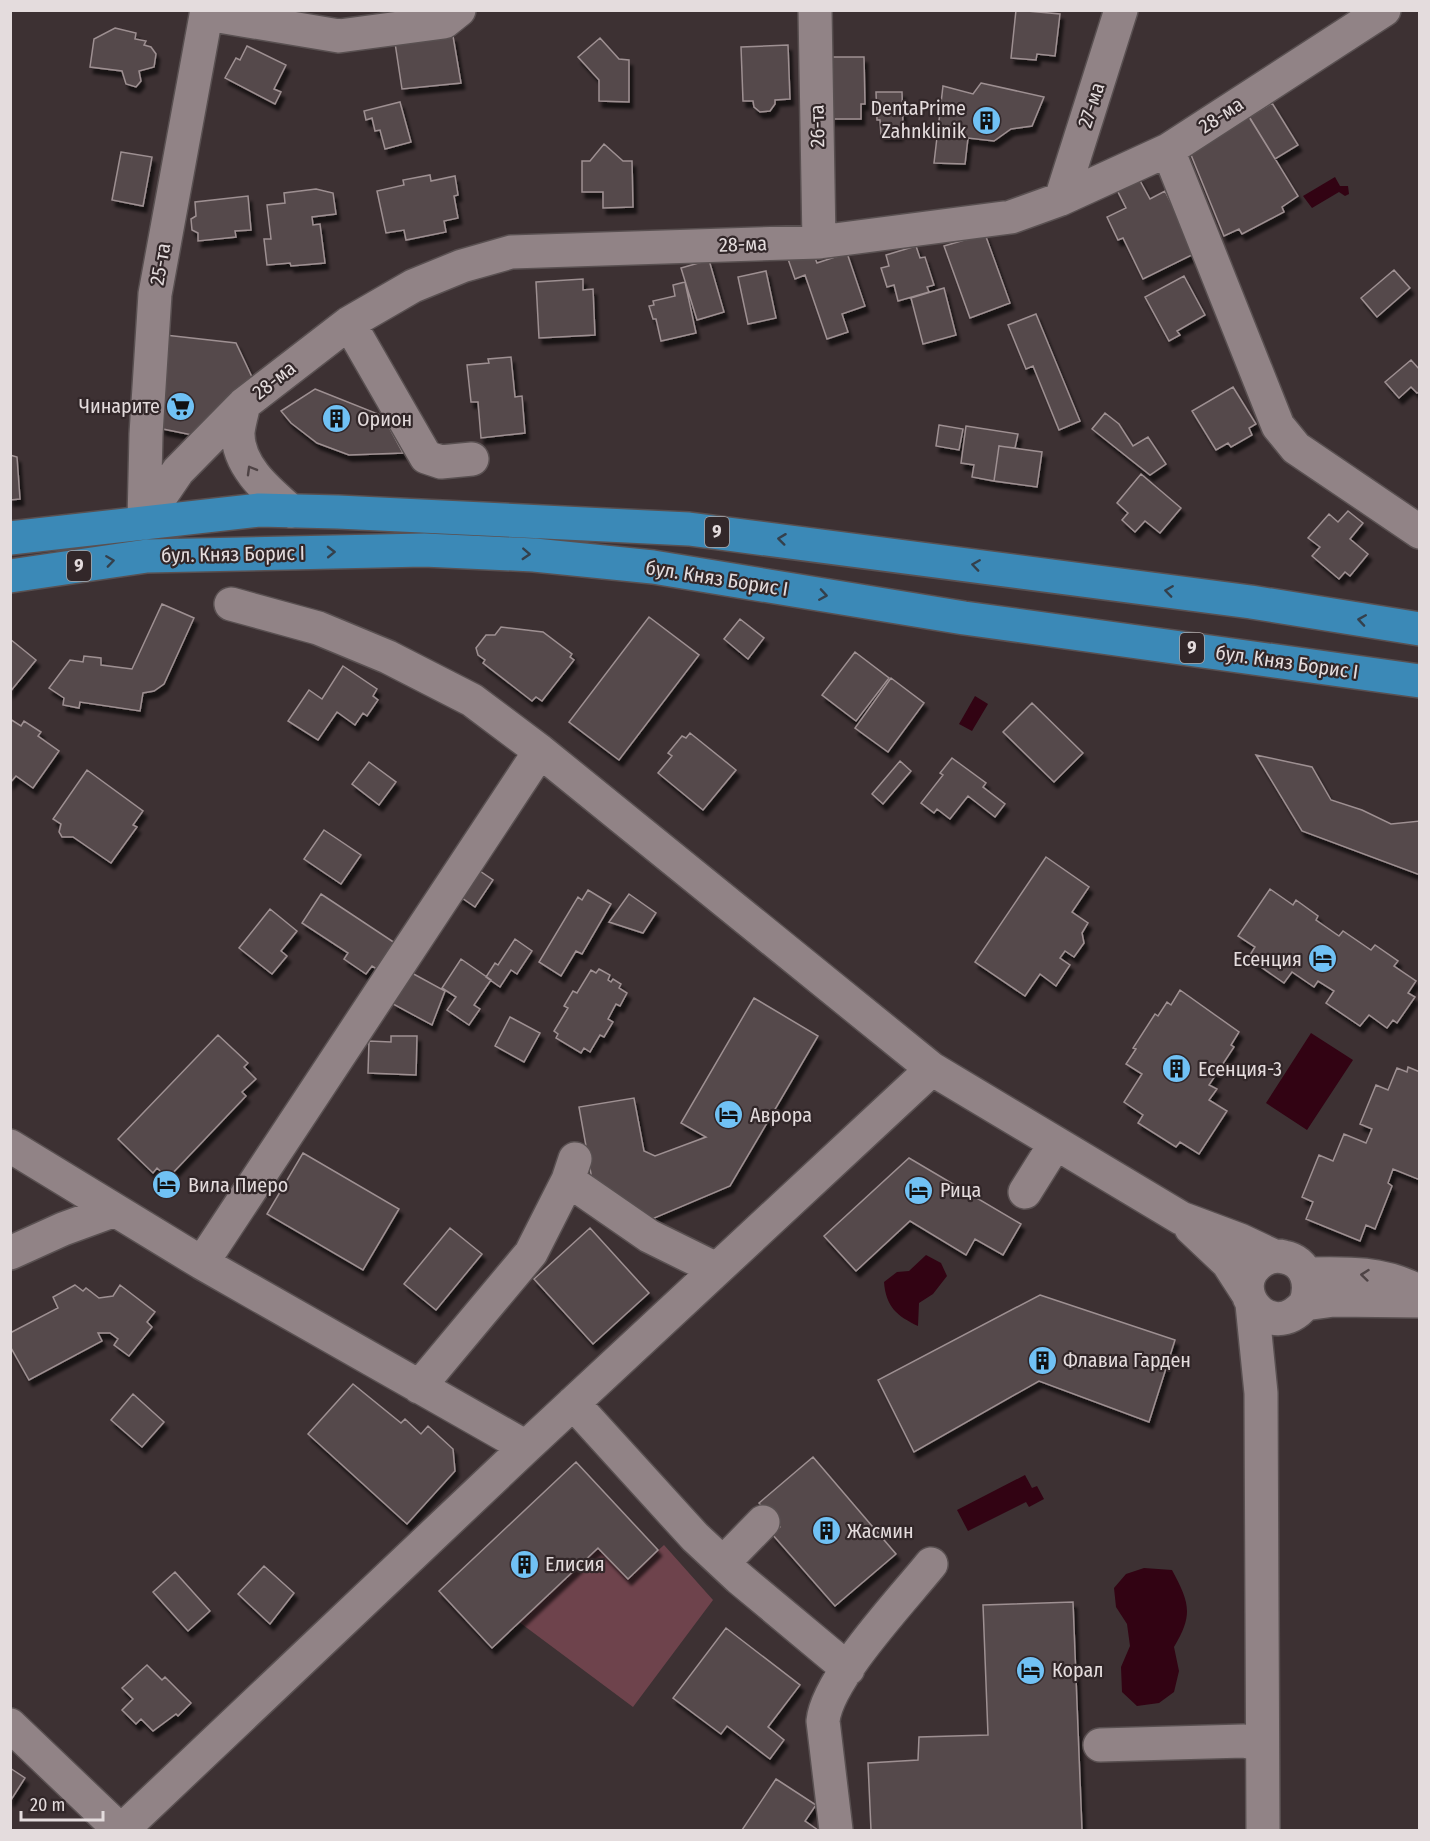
<svg xmlns="http://www.w3.org/2000/svg" width="1430" height="1841" font-family="'Fira Sans Condensed',sans-serif">
  <defs>
    <filter id="shadow"><feDropShadow dx="3.5" dy="6" stdDeviation="1.5" flood-color="#0009"/></filter>
  </defs>
  <rect width="100%" height="100%" fill="#3d3133"/>
  <path fill="#6e434c" d="M664,1545L713,1600L633,1707L519,1622L598,1548L628,1578Z"/>
  <path fill="#320313" d="M1335,177L1340,186H1348L1349,194L1345,196L1339,192L1312,208L1303,196Z
    M975,696L988,704L972,731L959,724Z
    M1311,1033L1353,1060L1307,1130L1266,1103Z
    M926,1255L941,1263L947,1276L933,1294L919,1303L918,1326C897,1316 886,1307 884,1282L897,1272L909,1271Z
    M1025,1475L1032,1488L1037,1486L1044,1499L1029,1507L1026,1502L968,1531L957,1510Z
    M1144,1568L1172,1570C1189,1602 1194,1614 1174,1647L1179,1671L1174,1692L1159,1703L1137,1706L1122,1692L1121,1667L1130,1646L1127,1624L1116,1607L1114,1588L1126,1574Z"/>
  <path fill="#55494b" stroke="#9e9092" stroke-width="1.5" filter="url(#shadow)" d="M1016,10L1060,14L1055,56L1037,54L1036,60L1011,58Z
    M115,28L136,33L135,39L146,41L144,45L151,47L156,54L154,67L139,71L141,81L136,87L126,84L122,71L90,67L94,39Z
    M453,36L461,83L402,89L395,43Z
    M600,38L619,59L629,60V102L599,101V80L578,57Z
    M788,45L790,99L775,100V104L770,111L760,112L754,107L753,101H743L741,47Z
    M247,46L286,65L274,89L281,92L275,104L225,78L236,58L240,60Z
    M826,57H864L865,104H861V119H832Z
    M981,83L1044,97L1032,126L1011,129L994,141L968,138L965,164L934,163L943,86L973,94Z
    M876,92H902L903,125L899,135H881L880,120H877Z
    M400,102L411,142L385,149L380,130L375,131L372,118L366,120L364,111Z
    M1272,103L1298,145L1275,159L1249,117Z
    M1245,110L1298,196L1282,207L1284,212L1242,234L1239,229L1224,236L1187,145Z
    M604,144L623,161H632L633,207L603,208V192H582V161H590Z
    M121,152L152,157L143,206L112,200Z
    M430,175L431,181L455,176L458,195L454,196L458,218L444,221L446,232L406,240L404,230L386,233L377,191L404,185L403,180Z
    M1138,177L1150,199L1165,191L1196,253L1143,279L1123,238L1118,240L1107,217L1126,208L1116,188Z
    M316,189L333,193L336,214L312,217L313,225L320,224L325,263L291,266L290,263L267,265L264,239H271L267,205L285,203L284,193Z
    M248,196L251,230L235,231L236,237L198,241V233L192,230L191,219L196,216L195,202Z
    M985,234L1010,303L970,318L944,246Z
    M916,246L920,258L925,257L934,285L927,287L929,292L898,301L894,285L887,287L881,268L889,266L886,255Z
    M812,250L817,263L847,253L865,306L842,314L848,332L827,339L805,275L795,279L788,259Z
    M709,260L724,312L697,320L681,268Z
    M1394,270L1410,288L1377,317L1361,298Z
    M766,271L776,318L748,324L738,277Z
    M1184,276L1205,315L1177,331L1180,335L1169,341L1145,297Z
    M583,279V290L593,289L595,335L539,338L536,282Z
    M685,282L696,333L661,341L656,319H653L649,306L654,305L653,301L675,296L673,285Z
    M944,288L956,335L923,344L911,298Z
    M1036,314L1080,421L1059,430L1033,366L1026,369L1008,325Z
    M165,335L236,343L252,377L192,435L163,429L159,423Z
    M511,357L515,397L522,396L525,433L481,438L478,402H471L467,365L489,363L488,359Z
    M1411,360L1420,370V391L1417,393L1411,387L1399,398L1385,382Z
    M1233,387L1256,424L1249,428L1252,435L1231,447L1228,443L1216,450L1192,411Z
    M315,389L383,416L403,453L349,455L317,443L291,423L281,411Z
    M1105,413L1119,424L1133,446L1148,437L1166,464L1150,475L1092,429Z
    M939,425L963,429L959,450L936,446Z
    M966,426L1018,434L1015,448L999,446L994,481L972,477L974,465L961,463Z
    M999,446L1042,452L1037,487L994,481Z
    M10,455L17,457L20,499L10,500Z
    M1141,474L1181,508L1160,533L1145,521L1135,532L1122,520L1128,513L1117,503Z
    M1348,511L1363,523L1350,539L1368,554L1350,576L1345,572L1339,579L1312,556L1320,547L1308,538L1329,514L1338,522Z
    M162,604L194,618L164,684L154,691L143,693L140,711L80,702L79,708L63,705L64,698L49,688L70,660L83,662L84,656L101,658V665L132,669Z
    M649,617L699,655L619,760L569,722Z
    M740,619L764,638L748,659L724,639Z
    M501,627L543,632L572,654L570,657L574,660L542,701L536,697L532,701L483,663L485,660L478,655L476,648L486,635H495Z
    M10,639L36,660L10,692Z
    M855,652L889,678L856,721L822,695Z
    M343,666L377,689L373,696L378,700L367,716L363,713L355,725L337,712L318,740L288,721L309,690L322,699Z
    M891,678L924,703L888,752L855,728Z
    M1032,703L1083,753L1054,782L1003,732Z
    M10,719L21,726L24,721L41,732L38,736L59,751L33,788L16,776L10,783Z
    M690,733L736,770L703,810L658,773L672,756L668,753L682,736L686,738Z
    M1256,755L1312,767L1331,800L1362,810L1391,824L1420,821V875L1302,831Z
    M952,758L986,783L983,787L1005,804L995,817L968,796L950,819L937,809L934,813L921,803L943,775L940,773Z
    M900,761L911,771L883,804L872,794Z
    M369,762L396,782L379,805L352,784Z
    M87,770L143,811L133,825L137,827L111,863L73,837H62L59,832L61,824L53,819Z
    M324,830L361,855L341,884L304,859Z
    M1046,857L1089,887L1072,912L1088,923L1082,933L1084,943L1074,957L1065,951L1060,958L1070,965L1056,986L1040,974L1025,996L975,962Z
    M471,865L493,880L475,907L452,891Z
    M1270,889L1293,905L1296,900L1318,916L1316,920L1339,936L1343,931L1371,950L1375,945L1398,961L1394,966L1416,981L1408,993L1415,997L1397,1023L1393,1020L1387,1028L1369,1015L1360,1026L1326,1003L1334,991L1318,981L1314,987L1292,972L1284,983L1248,958L1255,947L1238,936Z
    M588,890L611,904L582,954L576,951L561,976L539,962L578,897L582,900Z
    M321,894L398,945L380,971L372,966L366,974L344,959L348,953L302,923Z
    M629,894L656,913L643,933L609,922Z
    M270,909L297,931L281,951L287,956L272,974L239,948Z
    M515,939L532,951L517,974L511,970L500,987L486,977L495,963L498,965Z
    M461,959L491,980L474,1005L480,1009L469,1025L447,1010L456,997L442,988Z
    M599,969L610,975L608,980L611,982L613,979L621,984L619,988L627,993L620,1006L616,1004L608,1019L613,1022L604,1037L600,1035L590,1052L584,1048L581,1053L556,1038L558,1034L554,1031L568,1008L564,1006L573,991L577,993L591,970L596,973Z
    M410,972L445,991L432,1025L393,1004Z
    M1180,990L1239,1032L1231,1045L1234,1047L1209,1085L1217,1089L1209,1100L1227,1111L1199,1154L1180,1142L1176,1147L1138,1123L1143,1115L1124,1102L1142,1074L1126,1064L1136,1049L1133,1048L1155,1014L1158,1016L1167,1002L1171,1005Z
    M754,998L818,1036L730,1186L645,1222L594,1191L579,1107L634,1098L644,1151L655,1156L706,1137L681,1123Z
    M510,1017L540,1033L524,1062L495,1046Z
    M218,1035L248,1063L244,1067L256,1079L242,1092L246,1096L168,1178L157,1168L153,1173L118,1139Z
    M391,1036H417L416,1075L368,1073L369,1041L391,1042Z
    M1408,1067L1420,1072V1180L1393,1169L1388,1183L1392,1186L1375,1229L1366,1225L1360,1241L1306,1219L1313,1202L1302,1197L1319,1155L1333,1161L1344,1134L1366,1143L1372,1129L1360,1124L1376,1085L1388,1090L1397,1068L1407,1072Z
    M303,1153L399,1209L363,1270L267,1214Z
    M909,1158L1021,1224L1003,1255L975,1239L966,1255L910,1221L856,1271L824,1236Z
    M450,1228L482,1254L436,1310L404,1284Z
    M590,1228L649,1293L593,1344L534,1279Z
    M75,1285L83,1291L86,1288L99,1298L113,1296L120,1285L155,1312L147,1322L152,1327L129,1356L114,1345L118,1339L110,1333H98L102,1341L29,1380L10,1346V1333L58,1308L53,1297Z
    M1040,1295L1175,1340L1149,1422L1039,1381L914,1452L878,1380Z
    M353,1384L401,1423L405,1419L421,1434L428,1426L453,1449L455,1471L407,1524L308,1434Z
    M133,1394L164,1422L142,1447L111,1420Z
    M813,1457L896,1554L835,1606L772,1534L780,1527L759,1503Z
    M576,1462L658,1550L628,1579L598,1548L492,1648L439,1591Z
    M264,1566L294,1593L270,1624L238,1594Z
    M175,1572L210,1611L188,1631L153,1592Z
    M1073,1602L1082,1830H871L868,1763L918,1760L919,1737L988,1735L983,1605Z
    M726,1628L800,1685L768,1727L784,1740L770,1759L727,1726L721,1734L673,1698Z
    M147,1665L162,1680L165,1677L191,1703L178,1716L176,1714L153,1731L141,1719L136,1724L122,1710L133,1699L122,1688Z
    M10,1768L25,1778L11,1800H10Z
    M776,1779L816,1805L805,1821L818,1830H742Z"/>
  <g fill="none" stroke-linecap="round" stroke-linejoin="round">
    <defs>
      <path id="minor" d="M815,10L819,242
        M207,14L339,36L444,22L459,10
        M1168,150L1278,426L1296,448L1420,532
        M1061,199L1121,10
        M349,323L426,457L441,462L472,459
        M244,404C242,413 239,423 238,432C237,466 268,491 291,511
        M144,521L178,471L244,404L349,323L413,286L462,266L511,252L819,242L1011,217L1061,199L1168,150L1384,10
        M144,521L146,434L155,294L207,10
        M231,604L318,628L388,657L472,700L540,751L932,1069L1181,1218L1240,1240L1274,1256
        M10,1146L202,1263L526,1447
        M568,1180L649,1236L716,1269
        M1025,1192L1055,1144
        M1191,1228L1228,1263L1248,1294
        M10,1253L63,1229L115,1210
        M202,1263L540,751
        M1307,1274C1347,1273 1384,1272 1420,1292
        M1252,1304L1261,1393L1263,1830
        M1305,1304C1313,1285 1307,1261 1284,1257C1276,1255 1268,1257 1262,1261C1223,1287 1270,1346 1305,1304L1334,1300L1420,1301
        M419,1387L531,1253L568,1180L575,1159
        M573,1403L695,1537L739,1578L848,1669
        M723,1563L763,1522
        M10,1725L120,1830
        M1100,1745L1244,1741L1261,1745
        M122,1830L526,1447L932,1069
        M836,1830L823,1721C827,1679 902,1600 931,1564"/>
      <path id="highway" d="M10,538L259,510L338,512L689,529L1251,602L1420,629
        M10,576L147,556L424,550L534,555L653,567L964,618L1420,681"/>
    </defs>
    <use href="#minor" stroke="#595051" stroke-width="36"/>
    <use href="#highway" stroke="#595051" stroke-width="36"/>
    <use href="#minor" stroke="#918386" stroke-width="33"/>
    <use href="#highway" stroke="#3b89b7" stroke-width="33"/>
  </g>
  <defs><path id="oneway-chevron" d="M-2-3.5L2.5 0L-2 3.5" fill="none" stroke-width="1.6" stroke-linecap="round" stroke-linejoin="round" transform="scale(1.5)"/></defs>
  <g stroke="#4e4345">
    <use href="#oneway-chevron" transform="translate(251 470) rotate(-120)"/>
    <use href="#oneway-chevron" transform="translate(1365 1275) rotate(-174)"/>
  </g>
  <g stroke="#34404c">
    <use href="#oneway-chevron" transform="translate(782 539) rotate(-173)"/>
    <use href="#oneway-chevron" transform="translate(331 552) rotate(-1)"/>
    <use href="#oneway-chevron" transform="translate(526 554) rotate(3)"/>
    <use href="#oneway-chevron" transform="translate(110 561) rotate(-8)"/>
    <use href="#oneway-chevron" transform="translate(976 565) rotate(-172)"/>
    <use href="#oneway-chevron" transform="translate(1169 591) rotate(-172)"/>
    <use href="#oneway-chevron" transform="translate(823 595) rotate(9)"/>
    <use href="#oneway-chevron" transform="translate(1362 620) rotate(-171)"/>
  </g>
  <defs>
    <symbol id="building-disc" viewBox="-11 -11 22 22"><circle r="9.5" fill="#70c1f4" stroke="#322729"/><path d="M-4-6H4V6H1V3H-1V6H-4ZM-2.5-4.3h1.7v1.8h-1.7ZM.8-4.3h1.7v1.8H.8ZM-2.5-1h1.7V.8h-1.7ZM.8-1h1.7V.8H.8Z" fill="#111"/></symbol>
    <symbol id="supermarket-disc" viewBox="-11 -11 22 22"><circle r="9.5" fill="#70c1f4" stroke="#322729"/><path d="M-6-5.5h2.5l.6 2H6L4.5 2H-2.5L-4.4-4H-6ZM-1.5 3.2a1.3 1.3 0 1 0 .1 0ZM3 3.2a1.3 1.3 0 1 0 .1 0Z" fill="#111"/></symbol>
    <symbol id="hotel-disc" viewBox="-11 -11 22 22"><circle r="9.5" fill="#70c1f4" stroke="#322729"/><path d="M-6-4.5h1.5V1H6V5H4.5V3h-9V5H-6ZM-4 0a1.8 1.8 0 1 1 3.6 0ZM.5 0V-2.5h3Q6-2.5 6 0Z" fill="#111"/></symbol>
  </defs>
  <g fill-rule="evenodd">
    <use href="#building-disc" x="970" y="104" width="33" height="33"/>
    <use href="#supermarket-disc" x="164" y="390" width="33" height="33"/>
    <use href="#building-disc" x="320" y="402" width="33" height="33"/>
    <use href="#hotel-disc" x="1306" y="942" width="33" height="33"/>
    <use href="#building-disc" x="1160" y="1052" width="33" height="33"/>
    <use href="#hotel-disc" x="712" y="1098" width="33" height="33"/>
    <use href="#hotel-disc" x="150" y="1168" width="33" height="33"/>
    <use href="#hotel-disc" x="902" y="1174" width="33" height="33"/>
    <use href="#building-disc" x="1026" y="1344" width="33" height="33"/>
    <use href="#building-disc" x="810" y="1514" width="33" height="33"/>
    <use href="#building-disc" x="508" y="1548" width="33" height="33"/>
    <use href="#hotel-disc" x="1014" y="1654" width="33" height="33"/>
  </g>
  <g text-anchor="middle" dominant-baseline="central" stroke-width="4.5" stroke-linejoin="round" paint-order="stroke">
    <g fill="#322729" stroke="#afa6a7" stroke-width="1.5">
      <rect x="705" y="517" width="24" height="30" rx="4.5"/>
      <rect x="67" y="551" width="24" height="30" rx="4.5"/>
      <rect x="1180" y="633" width="24" height="30" rx="4.5"/>
    </g>
    <g font-size="18" font-weight="bold" fill="#e4dcdd">
      <text x="717" y="532">9</text>
      <text x="79" y="566">9</text>
      <text x="1192" y="648">9</text>
    </g>
    <g font-size="20" fill="#e4dcdd" stroke="#322729">
      <text transform="translate(1091 105) rotate(-72)">27-ма</text>
      <text transform="translate(1221 115) rotate(-33)">28-ма</text>
      <text transform="translate(817 126) rotate(-91)">26-та</text>
      <text transform="translate(743 244) rotate(-2)">28-ма</text>
      <text transform="translate(160 264) rotate(-80)">25-та</text>
      <text transform="translate(274 380) rotate(-38)">28-ма</text>
      <text transform="translate(233 554) rotate(-1)">бул. Княз Борис I</text>
      <text transform="translate(717 578) rotate(9)">бул. Княз Борис I</text>
      <text transform="translate(1287 662) rotate(8)">бул. Княз Борис I</text>
    </g>
    <g font-size="20" fill="#e4dcdd" stroke="#322729" text-anchor="start">
      <text x="966" y="108" text-anchor="end">DentaPrime<tspan x="966" dy="23">Zahnklinik</tspan></text>
      <text x="160" y="406" text-anchor="end">Чинарите</text>
      <text x="357" y="419">Орион</text>
      <text x="1302" y="959" text-anchor="end">Есенция</text>
      <text x="1198" y="1069">Есенция-3</text>
      <text x="750" y="1115">Аврора</text>
      <text x="188" y="1185">Вила Пиеро</text>
      <text x="940" y="1190">Рица</text>
      <text x="1063" y="1360">Флавиа Гарден</text>
      <text x="847" y="1531">Жасмин</text>
      <text x="545" y="1564">Елисия</text>
      <text x="1052" y="1670">Корал</text>
    </g>
  </g>
  <rect width="1430" height="1841" fill="none" stroke="#e4dcdd" stroke-width="24"/>
  <path d="M21 1811v9h82v-9" fill="none" stroke="#e4dcdd" stroke-width="3"/>
  <text x="30" y="1811" font-size="18" fill="#e4dcdd" stroke="#322729" stroke-width="4.5" paint-order="stroke">20 m</text>
</svg>
